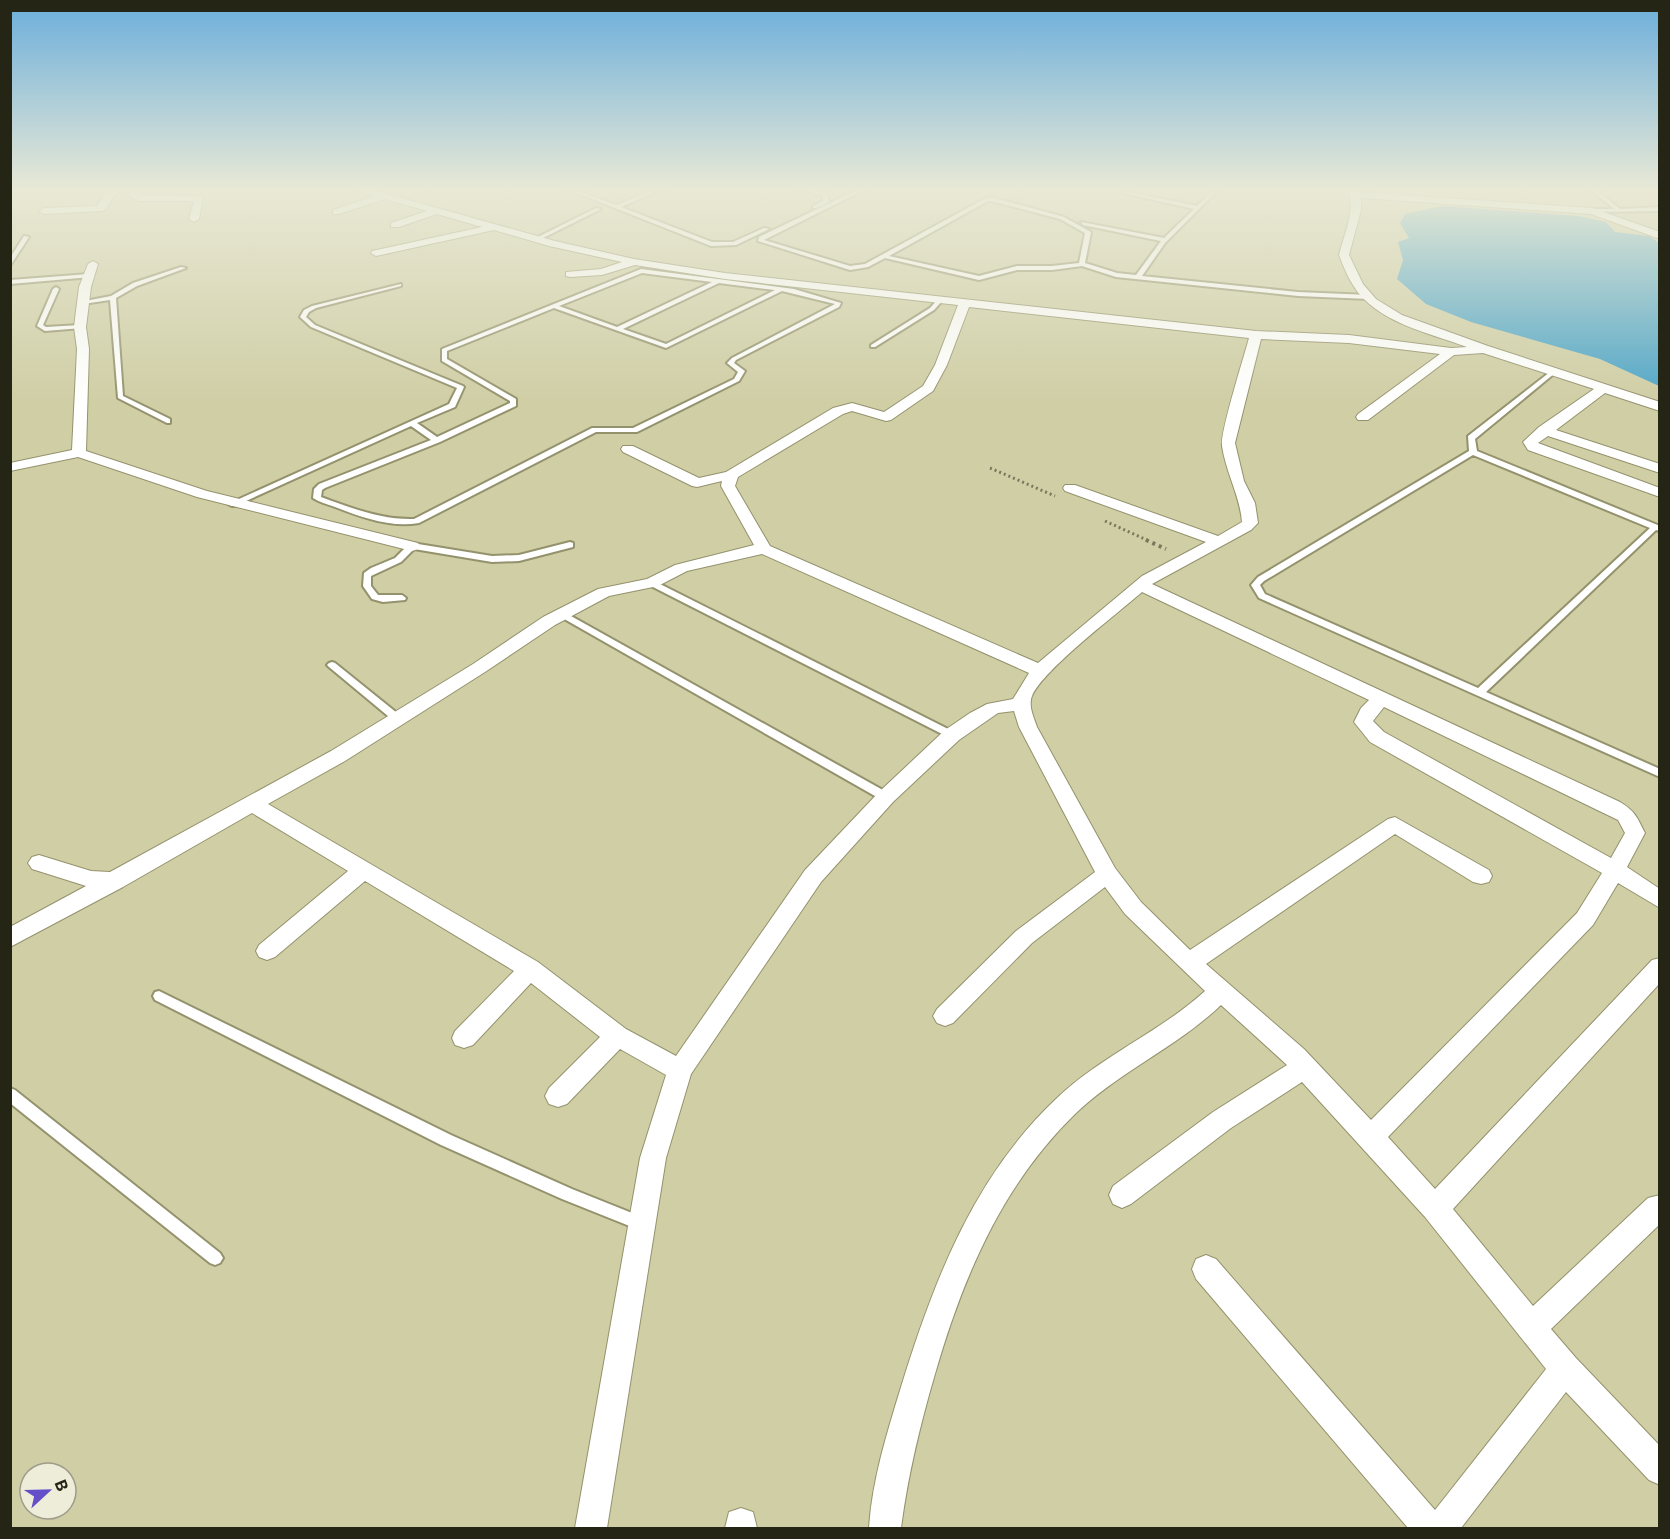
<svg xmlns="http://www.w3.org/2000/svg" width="1670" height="1539" font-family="Inter,sans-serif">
  <rect width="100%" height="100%" fill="#cfcea5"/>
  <path fill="#4fa5c7" d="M1442,206L1578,216L1606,222L1615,232L1649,236L1659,243V386L1600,359L1471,322L1426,304L1397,279L1403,260L1398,242L1409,238L1400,223L1405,214Z"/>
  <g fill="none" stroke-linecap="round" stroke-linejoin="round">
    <defs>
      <path id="service" d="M564,188H571L616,205L659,188H665L621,207L712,242H733L764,228L769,229L736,245L711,246Z
        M797,188H804L827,194L829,202L817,208H813V206L823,201V196Z
        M861,188H868L764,240L850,266L865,264L984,199L991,197L1064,217L1091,232L1085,263L1117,273L1136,275L1161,241L1083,225L1081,222L1164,238L1194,209L1123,193V191L1197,206L1215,188H1220L1165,243L1142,276L1298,292L1369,295L1372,297L1369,299L1298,296L1116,277L1082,266L1052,270H1017L979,280L885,258L868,267L850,270L758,241L759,237ZM988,201H991L1060,219L1085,233L1079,263L1052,266H1017L979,276L889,256Z
        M1589,188H1594L1620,209L1660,207V211L1590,212L1592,209H1614Z
        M596,208L601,209L539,240L534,239Z
        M24,236L29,237L10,266V258Z
        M181,267L186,268L137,286L116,298L123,396L170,419V423H167L118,398L110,300L83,304L80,302L111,296L133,283Z
        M641,269L794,289L841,303L839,307L736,360L734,363L745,371L739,381L637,432H596L419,523C390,528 361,517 335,507C327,504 319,502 313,498L314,489L319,484L431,440L411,426L235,506H232L228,504L449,404L457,388L311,327L300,317L304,310L312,306L401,284V286L316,308L309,312L306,317L315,325L463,386L464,387L455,407L417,423L437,437L510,403V401L442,361V349ZM642,273L712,282L617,327L559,306ZM719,283L775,290L666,344L623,329ZM782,291L835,304L732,358L727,363L738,372L734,379L633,428H592L414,519C381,520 352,508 321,497L322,490L325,488L440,442L516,406V399L447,359V351L554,308L666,348Z
        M89,274L92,276L91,277L10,284V280Z
        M56,287L59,289L43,325L46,327L80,325L82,326V328L45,331L37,326L53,289Z
        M938,299L943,300L934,310L875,347H871V345L930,308Z
        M1550,372L1555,373L1475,439L1477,451L1660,526V531L1656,530L1486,692L1660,769V777L1259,598L1251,585L1258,577L1469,451L1468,436ZM1473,455L1650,528L1478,688L1265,594L1260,585L1264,581Z
        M570,542L573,543V547L519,561L492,562L414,549L401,562L371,576V586L378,595H402L406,598L405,600L383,602L372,599L363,586L364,573L371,568L395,558L409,544L412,543L492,556L519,555Z
        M652,580L956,733L957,735L956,737H948L649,585V581Z
        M562,611L890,794L891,797L886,801L882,800L559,616L557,614Z
        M332,662L335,663L402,717L403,719L402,721H394L329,667L327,665L329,663Z
        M159,991L451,1135L572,1189L647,1219L649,1224L647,1229L642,1231L562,1199L441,1145L155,1000L153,996L155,992Z
        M10,1088L15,1090L220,1253L223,1258L220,1263L215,1265L210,1263L10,1103Z"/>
      <path id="minor" d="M109,188H119L106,209L102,211L44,214L39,211L44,208L97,206Z
        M132,188H142L140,195L203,196L199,219L194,222L189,219L194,201H139L129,196Z
        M351,188H366L555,241L634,259L725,273L1256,331L1349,335L1451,348L1467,347C1429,333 1375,322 1353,285C1347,276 1343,265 1339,255C1344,234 1357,208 1347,188H1357L1359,192L1592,208L1660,232V239L1591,214L1361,198V210L1349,255L1363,284L1376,299L1402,315L1488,346L1660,402V411L1605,393L1556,430L1660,464V473L1548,436L1538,443L1660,488V497L1528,450L1523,442L1539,427L1594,389L1483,353L1454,355L1368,420H1358L1356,417L1358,414L1440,354L1349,343L1261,339L1235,443L1244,481L1255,503L1258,523L1251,530L1152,584L1620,802C1635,811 1637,817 1645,833L1627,867L1660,889V908L1618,883L1593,925L1388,1137L1435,1189L1652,960L1660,958V983L1453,1209L1533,1306L1648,1198L1660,1195V1224L1551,1329L1576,1358L1660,1446V1485L1649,1480L1566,1392L1461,1528H1408L1196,1279L1192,1269L1196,1259L1206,1255L1216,1259L1435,1510L1546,1369L1425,1217L1302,1082L1231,1128L1131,1204L1122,1208L1113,1204L1109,1195L1113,1186L1213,1112L1287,1065L1221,1005C1177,1047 1119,1072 1075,1114C1002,1185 963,1277 935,1374C920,1425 908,1475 901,1528H869C872,1480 887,1433 901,1387C934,1280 974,1176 1057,1098C1101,1056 1160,1032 1205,991L1125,914L1105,887L1032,943L953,1023L945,1026L937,1023L933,1016L937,1009L1016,931L1095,872L1019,727L1014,711L998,713L959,740L893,802L821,882L691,1074L666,1158L607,1528H575L640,1158L666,1075L620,1049L567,1104L558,1107L549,1104L545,1096L549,1088L600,1037L531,983L473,1045L464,1048L455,1045L452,1038L455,1031L514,971L365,881L275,957L267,960L259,957L256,951L259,945L348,871L252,813L123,887L10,947V927L86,886L32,869L28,863L32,857L39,855L91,871L110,872L331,751L473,664L543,617L598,589L647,579L675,565L754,545L721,486L722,481L697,487L692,486L623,452L621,449L623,446H633L699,478L726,472L833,408L852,403L884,412L923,386L935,365L958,305L725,279L635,265L602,275L570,277L566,276V272L601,269L622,262L549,246L494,230L376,256L371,253L372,251L482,227L437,214L399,227H391V223L427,211L385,199L339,214H333V210L375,196ZM969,307L1249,338C1244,357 1220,432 1222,446C1226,473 1240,496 1242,522L1218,536L1075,485H1065L1063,488L1065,491L1206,542L1142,576L1038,663L770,546L735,486L738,477L843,414L852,411L886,421L891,420L933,391L947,365ZM762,554L1029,673L1013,699L987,704L970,713L945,730L879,792L805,870L676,1056L626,1029L538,962L268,804L345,761L485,672L555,625L609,596L658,586L687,571ZM1142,592L1369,700L1361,708L1354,722L1370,742L1602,873L1577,913L1371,1120L1304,1049L1206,964L1395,834L1473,882L1481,884L1489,882L1492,876L1489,870L1395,817L1388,819L1190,950L1141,902L1115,868L1037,727C1034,718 1028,706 1032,696C1043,670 1117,614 1142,592ZM1384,707L1618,820L1625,833L1611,858L1384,732L1373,721Z
        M93,261L98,264L91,287L86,327L89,349L86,451L207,491L418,543L420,546L418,549L412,551L197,497L78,457L10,471V463L72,450L77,349L74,327L79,287L88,264Z
        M741,1508L753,1512L757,1528H725L729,1512Z"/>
    </defs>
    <use href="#service" stroke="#94926c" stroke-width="4"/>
    <use href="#minor" stroke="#94926c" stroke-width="2"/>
    <path stroke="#7a795d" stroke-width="2" stroke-dasharray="1.5 2" stroke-linecap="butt" d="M424,191L432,188"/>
    <path stroke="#7a795d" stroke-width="3" stroke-dasharray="2 3" stroke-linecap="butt" d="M990,468L1055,496
      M1105,521L1149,541"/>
    <path stroke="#7a795d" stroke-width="4" stroke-dasharray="3 4" stroke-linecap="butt" d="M1146,540L1166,549"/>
    <use href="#service" fill="#fff" fill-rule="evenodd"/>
    <use href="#minor" fill="#fff" fill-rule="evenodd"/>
  </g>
  <linearGradient id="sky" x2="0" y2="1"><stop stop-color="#6baedb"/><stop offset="0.47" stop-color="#e9e9d6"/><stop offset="1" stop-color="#e9e9d6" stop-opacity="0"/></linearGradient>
  <rect width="1670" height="403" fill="url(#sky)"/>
  <rect width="1670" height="1539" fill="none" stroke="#252515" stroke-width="24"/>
  <g transform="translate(48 1491) rotate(68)"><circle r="28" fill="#eeedd9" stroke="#9e9d8b" stroke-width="1.5"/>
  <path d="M0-4.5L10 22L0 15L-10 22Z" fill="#644fc8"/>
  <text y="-9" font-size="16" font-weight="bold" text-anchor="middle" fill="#252515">B</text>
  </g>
</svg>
